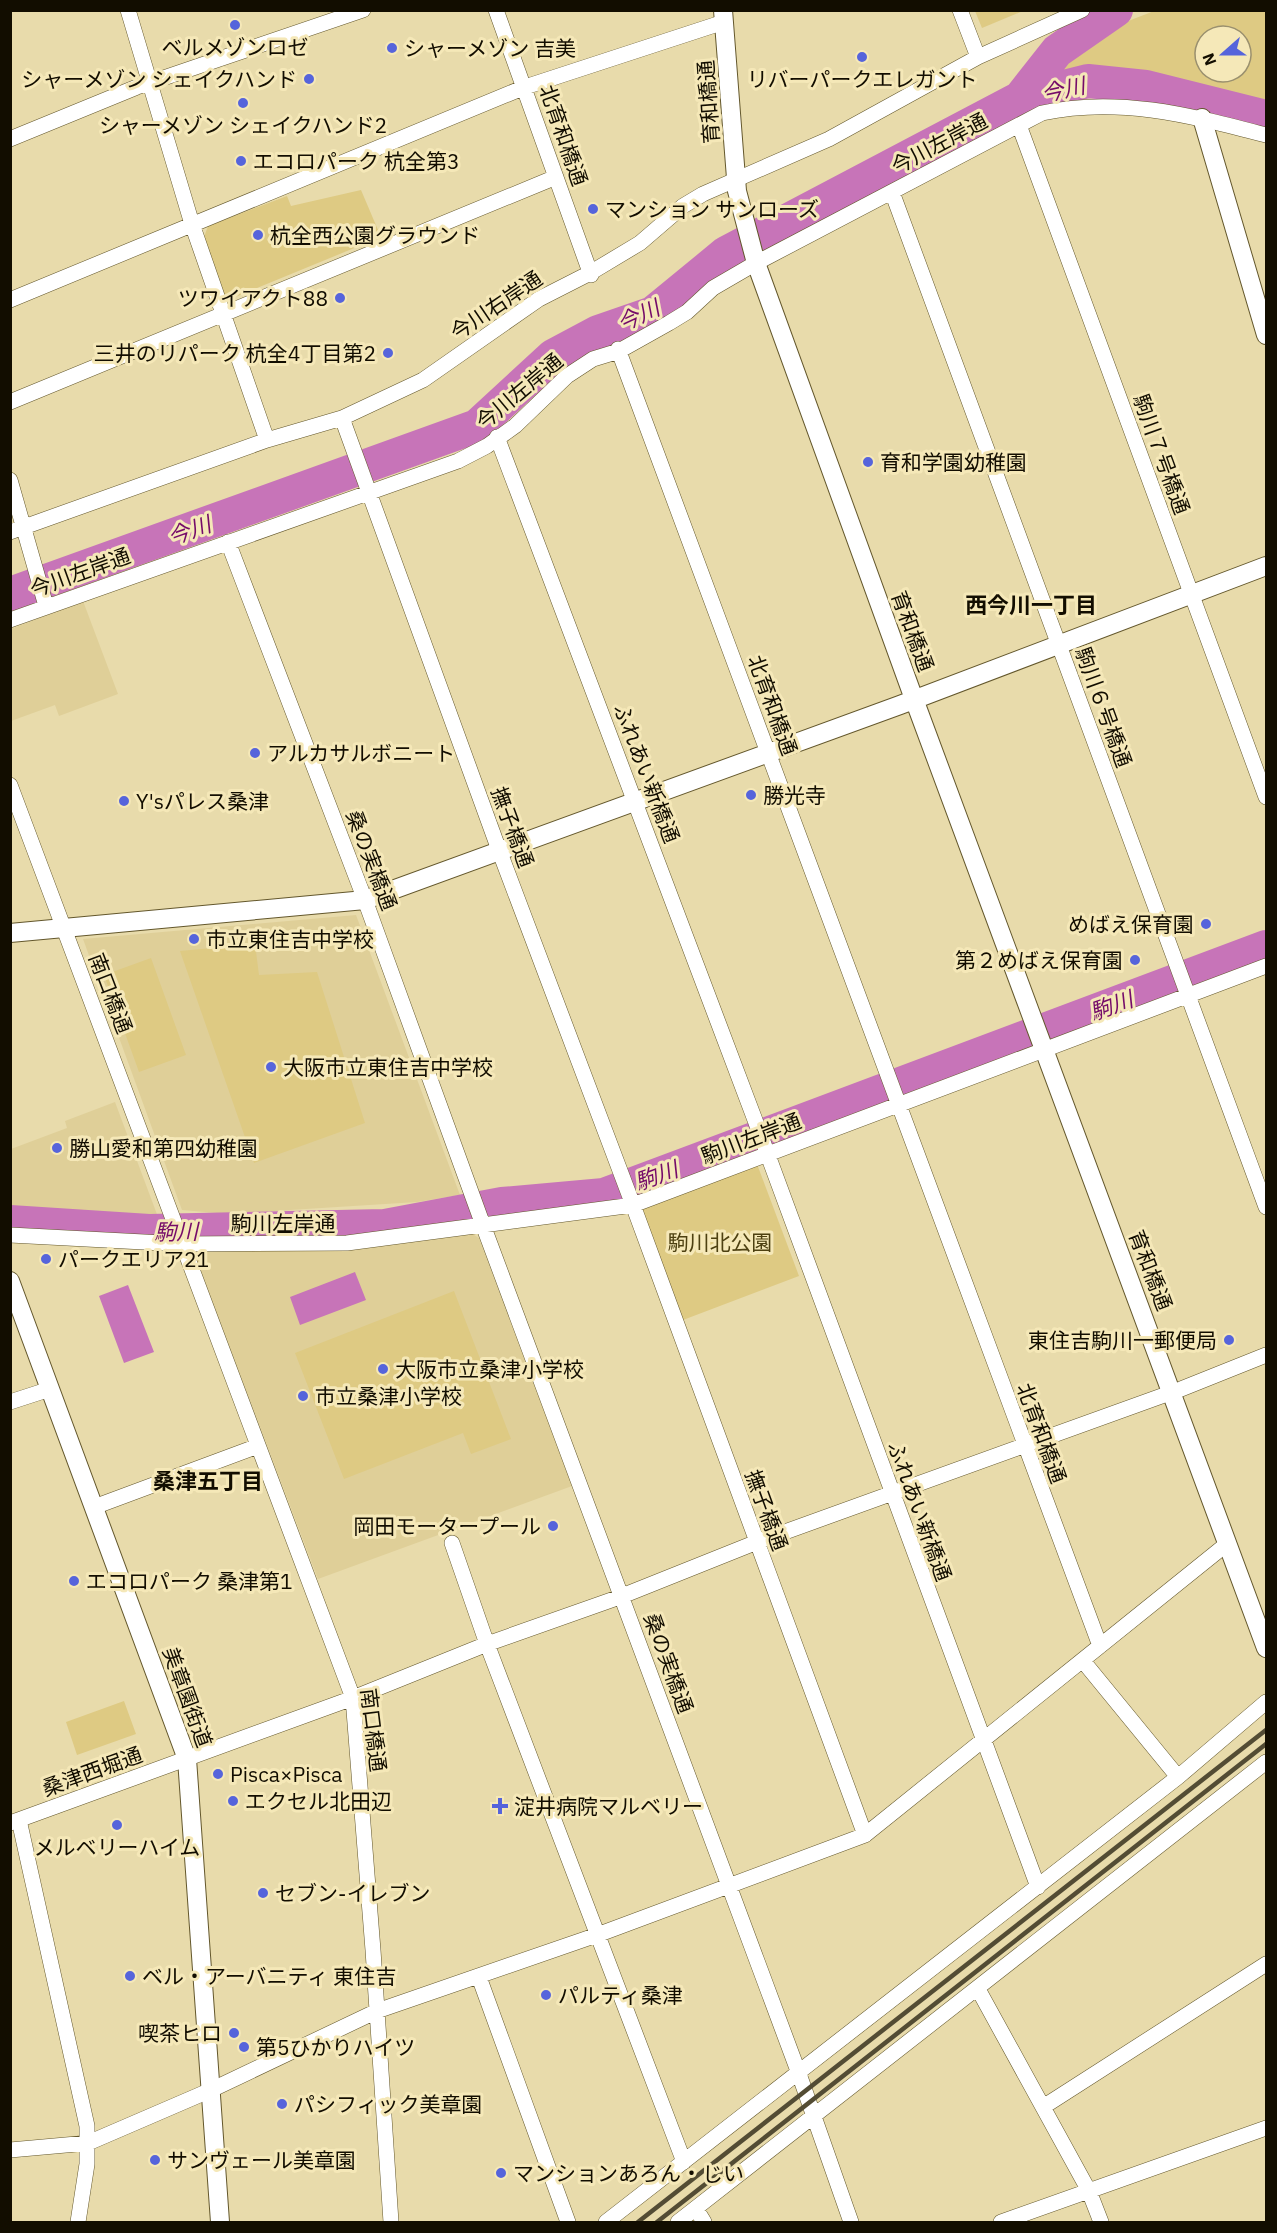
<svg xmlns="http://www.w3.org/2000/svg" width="1277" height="2233" font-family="'IBM Plex Sans','Noto Sans JP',sans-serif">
  <rect width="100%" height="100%" fill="#e8dbab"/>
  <path fill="#dfcf98" d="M83,601L118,694L59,716L55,705L11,721V629Z
    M356,915L460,1195L417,1202L228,1214L182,1210L83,939Z
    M115,1102L158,1217L11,1207V1149L67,1128L65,1121Z
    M469,1232L479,1238L572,1486L318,1579L193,1251Z"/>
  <path fill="#deca83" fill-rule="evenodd" d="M1023,11L982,28L975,11L1023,10Z
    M1154,11H1266V102C1196,87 1121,59 1050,75C1074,41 1117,25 1154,11ZM1205,36H1241V72H1205Z
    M361,190L381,237L233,298L224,295L204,237L208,226L287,196L291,206Z
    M255,944L259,975L317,972L365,1123L254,1163L180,951Z
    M151,958L186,1055L139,1072L104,975Z
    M757,1164L799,1276L683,1320L641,1209Z
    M454,1291L511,1439L471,1454L463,1433L344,1479L295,1353Z
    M124,1701L136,1734L77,1755L66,1722Z"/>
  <path fill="#c774b8" d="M355,1272L366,1300L300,1325L290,1297Z
    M128,1285L154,1352L124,1363L99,1296Z"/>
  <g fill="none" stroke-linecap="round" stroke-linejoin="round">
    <path stroke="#c774b8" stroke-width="34" d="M1020,98L1057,51L1116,10
      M10,594L477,426L553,356L598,332L653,313L726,253L1020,98L1088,81L1146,87L1266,117
      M10,1222L149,1231L385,1226L502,1204L604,1195L1266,947"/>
    <defs>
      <path id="minor" d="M128,10L192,224L267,440
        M496,10L591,275
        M960,10L978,57
        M1019,125L1266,797
        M10,139L137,87L363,10
        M892,192L1266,1207
        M10,300L525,87L724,22
        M618,349L1100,1646
        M10,402L556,177
        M342,418L499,850L633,1205L865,1835
        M497,437L755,1120L1038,1887
        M10,480L46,606
        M10,532L267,440L342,418L423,380L539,299L590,273L640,243L683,206L703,194L829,139L978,57L1082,10
        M228,542L365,900L483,1225L798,2071L851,2222
        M10,620L458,461L487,446L515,426L567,376L593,359L619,351L669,323L687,312L713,288L756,263L1042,113C1119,96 1192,116 1266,135
        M10,785L353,1698L373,1950L391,2222
        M10,1235L182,1244L347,1243L633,1205L1266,966
        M10,1402L50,1389
        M94,1507L258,1446
        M452,1543L487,1644L684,2162
        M1083,1661L1178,1777
        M19,1820L87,2126V2164L78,2222
        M10,1823L353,1698L487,1644L617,1598L757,1542L1181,1389L1266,1355
        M479,1977L568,2222
        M978,1989L1089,2191L1101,2222
        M1043,2107L1266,1964
        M10,2150L88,2143L211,2090L377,2011L597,1935L865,1835L1228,1543
        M696,2209L704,2222
        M606,2222L1178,1777L1266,1702
        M678,2222L1266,1762
        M1001,2222L1266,2128"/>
      <path id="tertiary" d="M723,10L737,191L756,263L914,699L1266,1648
        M1202,118L1266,335
        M10,933L365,900L900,705L1266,566
        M10,1281L187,1759L220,2222"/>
    </defs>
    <use href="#minor" stroke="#63572c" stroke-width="16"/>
    <use href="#tertiary" stroke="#63572c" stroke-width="20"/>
    <use href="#minor" stroke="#fff" stroke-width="15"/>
    <use href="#tertiary" stroke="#fff" stroke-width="18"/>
    <path stroke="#534c34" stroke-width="4.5" d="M638,2222L1266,1730
      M657,2222L1266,1744"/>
  </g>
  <g fill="#5664db" stroke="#f5e8b8" stroke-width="2">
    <circle cx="235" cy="25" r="6"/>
    <circle cx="392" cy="48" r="6"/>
    <circle cx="862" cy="57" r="6"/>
    <circle cx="309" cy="79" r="6"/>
    <circle cx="243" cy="103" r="6"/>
    <circle cx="241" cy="161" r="6"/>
    <circle cx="593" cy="209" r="6"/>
    <circle cx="258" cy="235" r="6"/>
    <circle cx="340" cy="298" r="6"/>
    <circle cx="388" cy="353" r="6"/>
    <circle cx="868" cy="462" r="6"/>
    <circle cx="255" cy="753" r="6"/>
    <circle cx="751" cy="795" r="6"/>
    <circle cx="124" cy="801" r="6"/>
    <circle cx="1206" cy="924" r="6"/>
    <circle cx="194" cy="939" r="6"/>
    <circle cx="1135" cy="960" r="6"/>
    <circle cx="271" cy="1067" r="6"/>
    <circle cx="57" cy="1148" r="6"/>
    <circle cx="46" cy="1259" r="6"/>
    <circle cx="1229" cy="1340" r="6"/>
    <circle cx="383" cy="1369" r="6"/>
    <circle cx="303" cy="1396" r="6"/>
    <circle cx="553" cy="1526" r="6"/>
    <circle cx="74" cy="1581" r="6"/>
    <circle cx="218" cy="1774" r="6"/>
    <circle cx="233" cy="1801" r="6"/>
    <path d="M497 1797h6v6h6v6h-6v6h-6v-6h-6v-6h6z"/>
    <circle cx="117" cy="1825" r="6"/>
    <circle cx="263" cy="1893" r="6"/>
    <circle cx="130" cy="1976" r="6"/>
    <circle cx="546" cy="1995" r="6"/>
    <circle cx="234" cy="2033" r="6"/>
    <circle cx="244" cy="2047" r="6"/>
    <circle cx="282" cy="2104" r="6"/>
    <circle cx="155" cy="2160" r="6"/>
    <circle cx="501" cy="2173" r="6"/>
  </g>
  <g text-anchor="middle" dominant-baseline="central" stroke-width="6" stroke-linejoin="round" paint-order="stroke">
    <g font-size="21" fill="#120d00" stroke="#f5e8b8" text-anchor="start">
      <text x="235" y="47" text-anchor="middle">ベルメゾンロゼ</text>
      <text x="404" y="48">シャーメゾン 吉美</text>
      <text x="297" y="79" text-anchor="end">シャーメゾン シェイクハンド</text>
      <text x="862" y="79" text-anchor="middle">リバーパークエレガント</text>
      <text x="243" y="125" text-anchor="middle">シャーメゾン シェイクハンド2</text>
      <text x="253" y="161">エコロパーク 杭全第3</text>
      <text x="605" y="209">マンション サンローズ</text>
      <text x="270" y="235">杭全西公園グラウンド</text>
      <text x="328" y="298" text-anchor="end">ツワイアクト88</text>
      <text x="376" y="353" text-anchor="end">三井のリパーク 杭全4丁目第2</text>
      <text x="880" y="462">育和学園幼稚園</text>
      <text x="267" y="753">アルカサルボニート</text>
      <text x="763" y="795">勝光寺</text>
      <text x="136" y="801">Y'sパレス桑津</text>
      <text x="1194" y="924" text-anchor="end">めばえ保育園</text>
      <text x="206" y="939">市立東住吉中学校</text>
      <text x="1123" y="960" text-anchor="end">第２めばえ保育園</text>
      <text x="283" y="1067">大阪市立東住吉中学校</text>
      <text x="69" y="1148">勝山愛和第四幼稚園</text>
      <text x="58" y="1259">パークエリア21</text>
      <text x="1217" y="1340" text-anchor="end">東住吉駒川一郵便局</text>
      <text x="395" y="1369">大阪市立桑津小学校</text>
      <text x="315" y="1396">市立桑津小学校</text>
      <text x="541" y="1526" text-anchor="end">岡田モータープール</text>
      <text x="86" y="1581">エコロパーク 桑津第1</text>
      <text x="230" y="1774">Pisca×Pisca</text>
      <text x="245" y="1801">エクセル北田辺</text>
      <text x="514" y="1806">淀井病院マルベリー</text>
      <text x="117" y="1847" text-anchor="middle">メルベリーハイム</text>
      <text x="275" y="1893">セブン-イレブン</text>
      <text x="142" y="1976">ベル・アーバニティ 東住吉</text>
      <text x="558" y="1995">パルティ桑津</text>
      <text x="222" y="2033" text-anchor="end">喫茶ヒロ</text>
      <text x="256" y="2047">第5ひかりハイツ</text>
      <text x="294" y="2104">パシフィック美章園</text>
      <text x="167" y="2160">サンヴェール美章園</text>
      <text x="513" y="2173">マンションあろん・じい</text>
    </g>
    <g font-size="21" fill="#120d00" stroke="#f5e8b8">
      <text transform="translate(708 102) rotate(-94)">育和橋通</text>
      <text transform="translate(564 135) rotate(71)">北育和橋通</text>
      <text transform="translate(939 143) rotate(-28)">今川左岸通</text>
      <text transform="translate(496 305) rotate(-34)">今川右岸通</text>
      <text transform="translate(519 391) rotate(-40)">今川左岸通</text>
      <text transform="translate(1162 454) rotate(70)">駒川７号橋通</text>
      <text transform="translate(80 572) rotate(-20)">今川左岸通</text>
      <text transform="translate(913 631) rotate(70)">育和橋通</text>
      <text transform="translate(773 705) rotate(70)">北育和橋通</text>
      <text transform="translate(1104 707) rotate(70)">駒川６号橋通</text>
      <text transform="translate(647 773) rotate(69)">ふれあい新橋通</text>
      <text transform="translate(513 827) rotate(70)">撫子橋通</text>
      <text transform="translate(372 860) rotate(69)">桑の実橋通</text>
      <text transform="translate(111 993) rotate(69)">南口橋通</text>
      <text transform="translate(751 1138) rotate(-21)">駒川左岸通</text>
      <text x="283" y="1223">駒川左岸通</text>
      <text transform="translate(1151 1270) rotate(69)">育和橋通</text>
      <text transform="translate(1042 1433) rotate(70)">北育和橋通</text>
      <text transform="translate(767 1510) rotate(70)">撫子橋通</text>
      <text transform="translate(920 1511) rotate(70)">ふれあい新橋通</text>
      <text transform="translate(669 1663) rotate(70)">桑の実橋通</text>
      <text transform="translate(188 1697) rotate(70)">美章園街道</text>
      <text transform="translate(374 1730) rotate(83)">南口橋通</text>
      <text transform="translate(92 1771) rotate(-20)">桑津西堀通</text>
    </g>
    <g font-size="21" fill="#4d4011" stroke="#f5e8b8">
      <text x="720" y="1242">駒川北公園</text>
    </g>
    <g font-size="22" font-style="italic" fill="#750b69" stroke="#f5e8b8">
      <text transform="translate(1063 89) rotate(-12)">今川</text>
      <text transform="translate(638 315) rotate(-25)">今川</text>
      <text transform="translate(189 530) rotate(-20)">今川</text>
      <text transform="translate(1111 1005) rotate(-20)">駒川</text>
      <text transform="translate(656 1175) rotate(-20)">駒川</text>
      <text transform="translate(176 1231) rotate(-1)">駒川</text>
    </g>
    <g font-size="22" font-weight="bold" fill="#120d00" stroke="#f5e8b8">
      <text x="1031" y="604">西今川一丁目</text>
      <text x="208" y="1480">桑津五丁目</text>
    </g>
  </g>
  <rect width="1277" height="2233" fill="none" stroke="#120d00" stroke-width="24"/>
  <g transform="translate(1223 54) rotate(249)"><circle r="28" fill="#f5e8b8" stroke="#9a906e" stroke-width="1.5"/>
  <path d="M0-4.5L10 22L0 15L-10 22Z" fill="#5664db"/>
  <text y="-9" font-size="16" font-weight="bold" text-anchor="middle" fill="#120d00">N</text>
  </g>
</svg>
